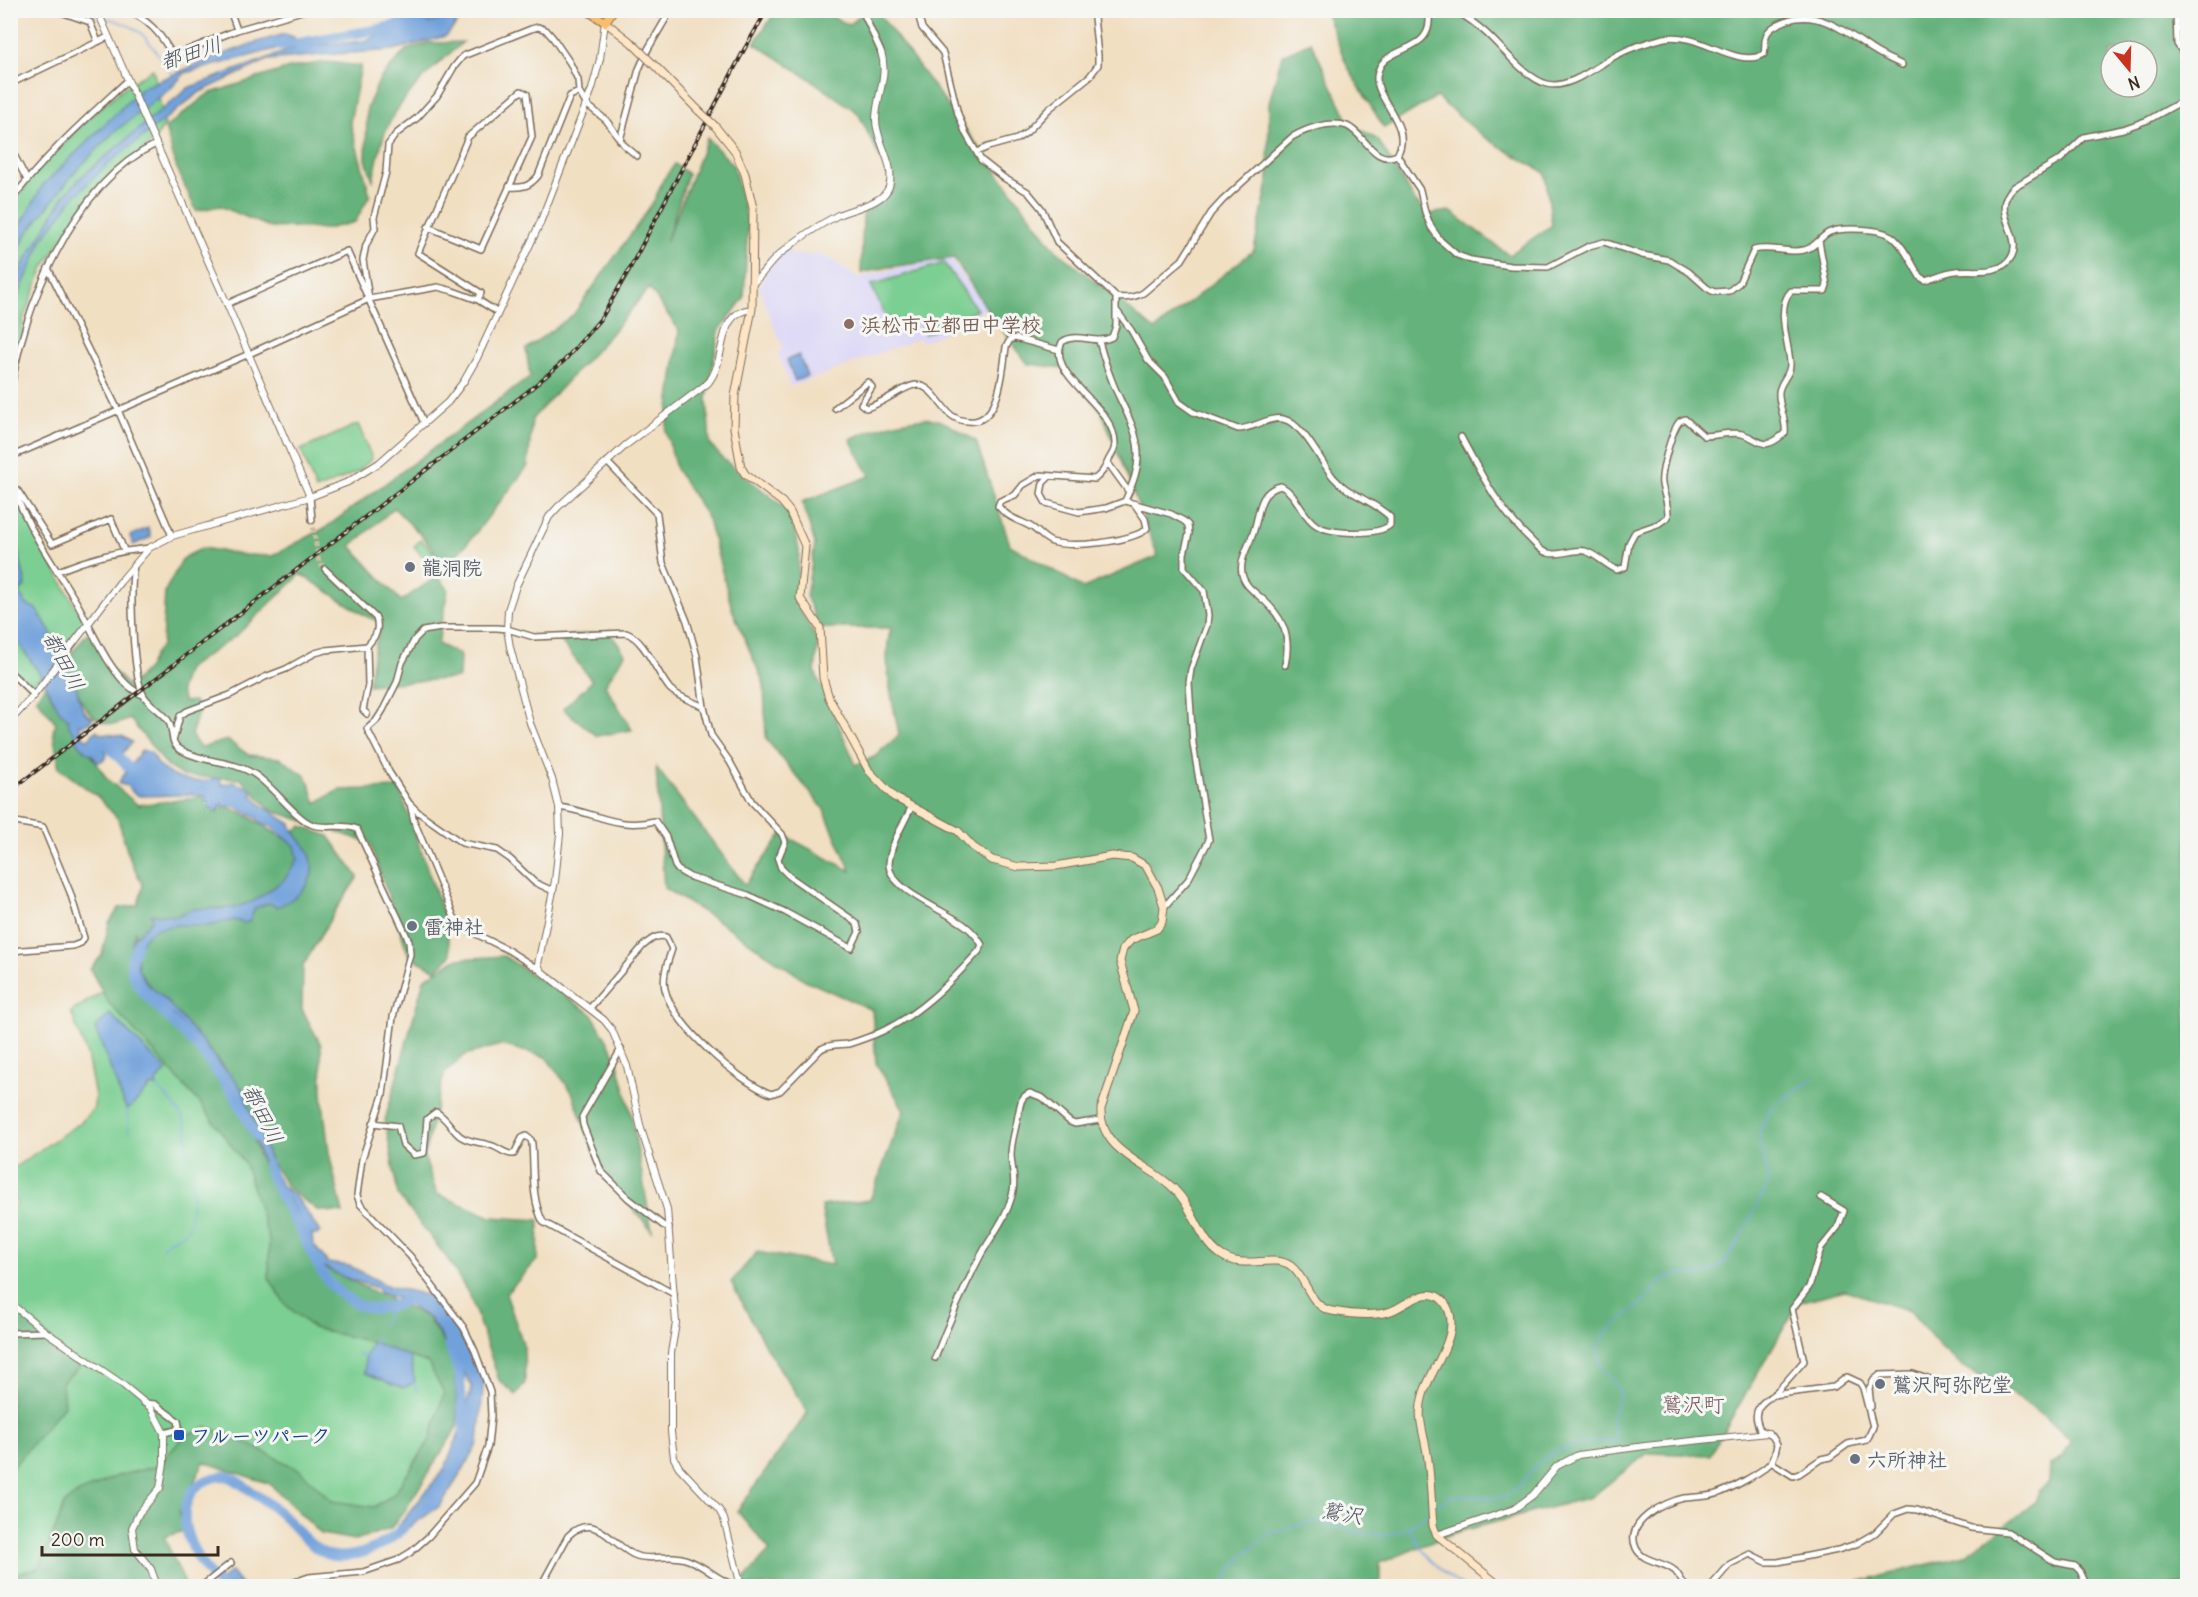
<svg xmlns="http://www.w3.org/2000/svg" width="2198" height="1597" font-family="Delius,'Klee One',sans-serif">
  <rect width="100%" height="100%" fill="#f6f6f2"/>
  <filter id="ink" filterUnits="userSpaceOnUse"><feTurbulence type="fractalNoise" baseFrequency=".0167" numOctaves="2"/><feDisplacementMap in="SourceGraphic" scale="12" xChannelSelector="R" yChannelSelector="G"/><feConvolveMatrix kernelMatrix="1 2 1 2 8 2 1 2 1" color-interpolation-filters="sRGB"/></filter>
  <filter id="wash" filterUnits="userSpaceOnUse"><feTurbulence type="fractalNoise" baseFrequency=".008" numOctaves="4" result="noise"/><feDisplacementMap in="SourceGraphic" scale="24" xChannelSelector="R" yChannelSelector="G"/><feGaussianBlur stdDeviation="1.35" result="paint"/><feColorMatrix in="noise" values="0 0 0 0 0 0 0 0 0 0 0 0 0 0 0 0 0 1.4 0 .05"/><feComposite in="paint" operator="in"/></filter>
  <g filter="url(#wash)">
    <rect width="100%" height="100%" fill="#f1dfc2"/>
    <path fill="#dbd6f7" d="M787,249L791,254L820,255L832,260L858,278L906,266L951,259L986,308L950,330L923,342L920,338L790,387L778,352L783,349L759,287L770,267Z"/>
    <path fill="#7ccf92" stroke="#5c7c58" stroke-width="1.5" d="M153,69L165,125L154,140L89,199L44,267L24,317L11,399V207L33,175L85,122L123,88Z
      M944,263L977,310L925,334L918,319L888,321L871,285Z
      M358,424L372,458L359,471L316,490L301,450Z
      M10,477L13,492L84,622L31,688L11,668Z
      M421,540L438,558L429,565L414,546Z
      M123,984L134,990L289,1231L370,1315L453,1383L416,1484L366,1518L212,1452L54,1567L11,1578L10,1208L17,1205L11,1191V1170L81,1122L94,1108L95,1096L87,1055L71,1012L102,992Z"/>
    <path fill="#65b27c" stroke="#506e4d" stroke-width="1.5" fill-rule="evenodd" d="M776,11H820L849,25L865,11H877L1055,249L1155,330L1254,250L1268,183L1269,103L1282,55L1311,42L1349,122L1378,140L1415,201L1428,214L1450,211L1509,255L1552,225L1545,173L1484,137L1436,97L1384,128L1348,68L1325,11H2187V1586H1850L1857,1582L1965,1555L2014,1519L2035,1502L2039,1491L2049,1482L2050,1465L2063,1457L2071,1441L2044,1416L2004,1389L1963,1367L1939,1345L1910,1311L1845,1290L1799,1302L1710,1455L1648,1453L1591,1497L1454,1533L1380,1563V1586H738L770,1550L737,1511L808,1412L767,1349L731,1282L757,1252L832,1265L821,1206L870,1200L904,1110L876,1063L872,1010L805,980L718,921L664,888L656,767L745,885L782,834L851,871L823,808L766,739L764,684L732,609L708,519L676,469L666,431L679,330L649,288L609,336L532,419L528,466L471,539L446,566L421,535L394,508L351,546L401,601L438,576L448,589L438,644L460,655L459,678L368,685L375,645L382,623L366,616L301,574L237,635L187,669L180,690L184,702L193,701L200,707L191,735L200,748L227,740L249,755L280,758L307,777L316,803L339,790L399,788L444,916L451,955L436,970L409,956L370,843L271,810L241,779L183,776L168,767L130,719C125,721 117,725 111,724C82,720 74,684 66,660L88,632L109,666L129,687L148,668L155,653L162,645L165,591L182,560L187,556L203,548L245,555L272,556L325,528L530,377L526,349L574,314L641,220L655,199L663,180L675,164L688,174L666,242L707,138L733,165L748,224L744,298L719,331L707,398L710,444L723,459L790,512L799,550L797,606L818,642L815,672L856,765L874,757L899,735C893,702 881,661 891,628H820L806,596L815,544L802,502L870,476L850,439C871,429 911,416 934,419C945,420 966,436 976,441L1010,545L1083,588L1158,556L1101,410L1064,368L1028,364L989,312L954,258L889,267L861,273L863,215L895,188L858,113L807,77L754,43ZM2111,51H2147V87H2111Z
      M463,42C435,66 401,95 386,130C380,145 377,163 373,180L366,160L367,108L380,79L406,50L429,43Z
      M326,62L361,66L350,122L370,195L355,222L326,229L292,227L272,228L220,206L196,211L176,166L165,128L208,94L289,68Z
      M610,631L625,654L605,685L632,730L597,736L563,709L592,681L558,637Z
      M46,685L107,779L138,805L202,797L243,813L283,838L302,826L329,836L358,877L335,911L303,966L302,1009L321,1045L322,1093L329,1153L343,1213L317,1210L288,1188L268,1157L243,1090L189,1027L146,982L138,969L135,930L128,966L145,997L206,1057L243,1110L263,1166L295,1225L324,1268L427,1317L454,1358L458,1426L405,1510L390,1529L355,1540L321,1534L270,1484L204,1462L179,1512L184,1531L164,1537L186,1586H11L10,1575L39,1568L56,1527L64,1504L77,1494L117,1476L157,1466L186,1435L207,1427L237,1438L300,1470L332,1501L374,1507L394,1494L430,1440L444,1393L428,1363L367,1341L313,1328L285,1304L269,1278V1240L245,1164L200,1103L108,1002L90,969L102,955L109,923L119,908L138,905L143,886L129,857L118,819L98,797L59,768L53,731L56,723L36,698Z
      M504,956L592,1014L616,1056L631,1113L652,1231L601,1171L572,1092L546,1057L501,1045L465,1055L444,1074L424,1156L437,1194L491,1217L539,1220L538,1259L506,1294L524,1347L525,1383L516,1395L499,1380L470,1296L447,1258L398,1195L385,1120L424,979L456,959Z
      M10,1306L37,1326L80,1367L62,1382L64,1406L11,1469Z"/>
    <path fill="#71a1db" stroke="#56667c" stroke-width="1.5" d="M468,11H489L459,21L446,36L394,50L322,55L268,60L200,92L108,164L74,197L43,238L11,313L13,288L23,265L64,196L80,178L188,88L300,46L367,41L401,18L431,23Z
      M285,34L294,37L295,44L185,73L170,89L113,133L74,173L26,235L15,258V274L11,284V243L43,185L142,88L207,60L257,42Z
      M799,355L807,376L795,381L787,360Z
      M10,518L26,584L19,593L27,605L35,608L43,619L58,646L72,679V684L76,686C79,697 81,714 93,718L89,723L83,725L79,724L84,738L88,739L97,730L99,733L122,736L132,742L122,754L108,748L105,750L107,755L105,759L97,763L93,755L85,751L79,744L74,732L69,727L68,719L59,710L38,671L11,633V584L17,576L11,558Z
      M148,528L151,537L133,545L130,536Z
      M142,750L151,753C154,757 155,761 158,764C173,782 198,784 220,778L222,785L233,782L252,789L251,794L261,805L291,824C294,836 304,842 309,852C321,880 299,898 277,907L269,903L255,908L250,921L244,923L234,920L208,926L177,925L156,929L149,933L138,946L136,951L138,969L147,984L162,996L203,1042L219,1064L233,1077L243,1091L276,1176L283,1187L297,1198L318,1229L320,1232L317,1235L312,1234L313,1244L328,1263L350,1266L388,1286L431,1296L450,1318L484,1378L478,1443L461,1473L440,1506L383,1545L445,1468L459,1433L472,1386L430,1319L399,1299L380,1293L377,1288L343,1277L317,1263L312,1254L305,1231L288,1198L281,1193L264,1166L247,1115L226,1077L199,1044L174,1016L146,992L141,984L135,972L131,953L132,940L152,920L151,914L176,916L193,909L234,908L254,901L284,880L298,859L295,846L272,827L263,824L255,817L235,806L225,807L222,804L217,812L211,809L204,796L189,794L185,795L140,796L133,793C130,786 127,785 119,784L120,780Z
      M110,1014L167,1071L156,1081L157,1087L151,1086L129,1109H126L95,1028Z
      M372,1342L410,1357L415,1382L403,1388L365,1373V1357Z
      M231,1572L242,1586H215L230,1572Z"/>
    <g fill="none" stroke-linecap="round" stroke-linejoin="round">
      <path stroke="#71a1db" stroke-width="1.5" d="M75,10L97,17
        M102,17C148,27 147,41 172,74
        M157,1087C180,1111 192,1120 186,1156
        M127,1110L129,1133
        M161,1250L166,1243L187,1231L189,1226L193,1193L191,1179
        M382,1326L391,1306
        M374,1344L378,1336
        M357,1354L365,1356
        M412,1382L418,1391
        M1436,1507C1441,1504 1449,1496 1455,1495C1473,1493 1489,1502 1506,1496C1518,1491 1524,1479 1532,1470C1552,1446 1587,1441 1617,1441L1612,1418L1620,1395L1618,1387L1602,1368L1597,1352L1599,1344L1606,1333L1644,1301L1661,1281L1676,1274L1699,1275L1713,1270L1723,1264L1737,1244L1768,1185C1769,1172 1764,1161 1761,1148C1753,1113 1788,1095 1813,1079
        M1410,1527C1420,1553 1439,1571 1462,1586
        M1222,1586L1229,1573L1244,1555L1269,1534L1306,1523L1322,1522L1357,1533L1388,1535L1404,1530L1427,1514"/>
      <path stroke="#71a1db" stroke-width="10" d="M280,46L375,30L457,10
        M105,743L130,769L141,773
        M137,945C127,965 130,973 142,991L201,1051L234,1095L256,1136
        M267,1164C274,1187 286,1205 298,1226C313,1253 319,1280 347,1298C353,1302 361,1307 367,1308C382,1311 399,1303 413,1299L418,1300
        M449,1344L460,1377L464,1431
        M220,1586C198,1564 172,1522 192,1492C199,1482 212,1477 224,1476C233,1476 240,1484 248,1489C259,1497 270,1504 281,1514C295,1526 314,1554 334,1556C358,1559 388,1544 404,1527"/>
    </g>
  </g>
  <g filter="url(#ink)">
    <g fill="none" stroke-linecap="round" stroke-linejoin="round">
      <path stroke="#cdbba1" stroke-width="5" stroke-dasharray="5 2.5" stroke-linecap="butt" d="M312,520L319,562L325,569"/>
      <defs>
        <path id="minor" d="M55,10L90,22L98,42
          M124,10C148,18 161,34 173,56L237,30L305,10
          M230,10L237,30
          M862,10L881,52
          M917,10L922,28L943,53L958,114L966,134L981,160L1004,178L1028,192L1042,209L1057,242L1116,297C1125,299 1135,297 1143,293L1182,260L1211,213L1223,200L1292,137C1306,129 1330,120 1347,126C1364,133 1374,166 1397,155C1414,127 1375,99 1377,77C1380,41 1438,58 1428,10
          M1455,10C1466,17 1476,24 1485,32C1502,47 1525,78 1547,84C1569,90 1599,64 1617,55C1632,47 1648,42 1664,38C1699,31 1737,70 1764,54C1766,46 1763,39 1768,32C1773,25 1781,23 1788,20C1821,10 1847,33 1873,50C1882,56 1892,60 1902,65
          M2131,10C2148,20 2159,11 2176,12L2177,44L2188,60
          M10,84L108,37
          M620,140L639,69L648,49L671,10
          M10,147L27,180
          M977,152L988,147L1017,139L1026,133L1049,109L1090,76L1098,65V55L1094,18L1091,10
          M1397,155L1420,190L1425,212L1431,227L1440,240L1457,255L1471,260L1511,266L1548,267L1589,246L1604,242L1642,255L1669,260L1689,272L1707,288L1714,292L1729,291L1739,283L1754,250C1770,245 1787,254 1804,250C1816,248 1820,236 1830,232C1843,227 1884,228 1894,238C1905,248 1912,264 1920,277L1925,280C1935,277 1946,272 1956,271C1974,269 2002,276 2012,256C2023,233 1988,211 2014,187L2061,159L2084,137L2123,129L2148,120L2188,98
          M509,187C522,188 529,187 538,176L570,96L579,92
          M10,202C44,156 86,119 127,81
          M428,227L481,249L532,137L527,94L521,91L468,137L418,253L481,293L478,300
          M48,268L118,410L172,536
          M1116,297V326L1112,337C1095,346 1079,331 1062,342C1045,376 1116,406 1115,444C1115,451 1111,455 1108,461C1104,470 1102,473 1095,479L1040,475L1023,485L1015,495L1000,501L998,506C1007,518 1022,521 1033,528C1040,533 1044,539 1052,542C1074,548 1125,542 1144,531L1147,528L1145,519L1135,505
          M369,299L363,260L366,245L375,228L374,217L386,172L388,145L396,134L417,118L437,96L454,67L463,56L531,29L538,27L546,30L553,38L570,63L578,80L579,92L586,104L606,120L624,145L637,156
          M227,304L347,251L424,423
          M1117,311L1131,330L1148,360L1165,377L1179,402L1193,412L1238,429C1253,429 1269,416 1283,419C1303,423 1321,462 1333,477C1348,495 1373,500 1390,517V525C1377,536 1330,534 1316,525C1301,515 1297,494 1281,486C1258,491 1260,512 1254,530C1250,545 1239,558 1242,574C1244,584 1252,590 1259,596C1282,615 1292,635 1285,665
          M1099,341C1103,357 1108,371 1114,386C1123,407 1137,428 1138,452C1139,470 1132,485 1125,501
          M10,396C21,311 73,183 156,144
          M835,408L868,382L872,387L861,404L866,408C883,404 905,385 916,385C932,385 940,406 951,415C956,419 961,421 968,421C1000,425 1003,370 1006,347L1010,340L1015,338L1059,350
          M1461,437C1481,474 1499,510 1530,539C1535,544 1541,552 1548,553C1561,557 1572,548 1585,551C1596,554 1605,565 1617,570L1625,567L1629,543L1635,532L1658,524L1668,517C1669,505 1664,496 1662,484C1660,473 1672,429 1680,421L1685,419L1704,436C1716,436 1731,431 1742,434C1763,440 1762,453 1785,433C1787,419 1778,407 1779,392C1780,381 1791,375 1790,363C1789,343 1775,307 1791,291H1825L1827,285L1819,241
          M10,457L249,354L369,299L438,287L453,291L478,300L497,312
          M1108,463L1129,492
          M10,476C22,522 53,563 77,603C92,629 113,684 143,695
          M1050,476L1043,483L1041,494L1046,503L1079,512L1106,508L1125,501L1171,514L1184,521L1188,525L1189,534L1184,554V568L1204,591L1208,615L1207,625L1191,669L1189,683L1193,744L1209,840L1188,880L1164,907
          M18,491L52,544L111,519L124,550
          M310,497L312,520
          M134,565C130,589 132,676 144,696C150,706 164,712 169,722C174,732 169,743 181,750C203,763 232,760 254,774C271,784 297,820 313,825C327,829 343,823 357,829L409,941L410,954L393,1017L383,1095L362,1159L357,1195L360,1204L410,1256L464,1328L475,1351L490,1392L491,1416L488,1446L475,1483L428,1537L411,1552L398,1560L363,1572L309,1577L289,1584L288,1586
          M58,571C87,559 117,551 149,548
          M367,646L368,685L363,710L367,714
          M10,672L34,695
          M174,738L180,716L187,711L230,695L265,677L286,669L315,653L326,650L367,646C375,637 380,631 376,618L325,569
          M410,804L414,821L454,917L466,929L508,950L541,971
          M559,807C596,812 615,830 655,821L666,837L675,866L678,870L690,877L748,895L785,912L851,948L859,932L857,924L850,918L789,876L781,868L778,859L785,842L782,834L752,802L730,762L711,735L704,707L697,656L687,621L663,563L657,514L607,462
          M10,821L43,827L70,892L84,938L81,943L73,946L10,951
          M553,891L534,882L510,859L497,850L462,843L418,812L409,803L389,772L367,729L376,721L383,710L397,682L402,663L415,639L423,631L441,628H497L507,629L534,637L626,633C645,639 657,674 670,689C678,697 694,702 704,707
          M590,1008L643,946C650,940 657,934 666,937L672,949C668,961 662,976 665,989C672,1024 739,1082 771,1094L780,1091L821,1049C829,1044 838,1045 848,1044C856,1042 866,1038 874,1035C917,1017 949,984 979,951L982,945C978,938 973,932 967,927C948,911 889,891 889,864C890,845 903,825 911,808
          M621,1049L582,1117L583,1125L601,1171L628,1198L664,1226L669,1228
          M373,1123L398,1126L403,1145L414,1155L424,1153L427,1119L436,1112C447,1118 451,1129 460,1136C470,1143 482,1142 493,1146C501,1149 506,1155 514,1154L522,1138L526,1136L531,1140L532,1144C534,1169 531,1199 543,1222L674,1294
          M10,1333L46,1332
          M935,1358C949,1322 964,1287 982,1253C993,1234 1006,1218 1012,1196C1016,1182 1012,1170 1011,1155C1011,1141 1016,1129 1018,1115C1021,1104 1019,1098 1030,1093L1043,1098L1070,1122L1075,1124L1100,1120
          M144,1403L155,1404L178,1421L179,1426L176,1430L164,1433
          M1871,1407L1869,1389L1874,1380L1880,1375L1913,1374L1947,1386L1981,1381
          M1772,1461L1774,1464L1793,1476L1799,1474L1821,1459L1830,1457L1848,1444L1867,1440L1873,1427L1863,1388L1860,1383L1847,1377L1834,1387L1773,1395
          M202,1586L231,1563
          M541,1586L568,1536C596,1508 615,1550 637,1556C654,1561 671,1553 688,1560C706,1566 719,1582 737,1586
          M1685,1586C1682,1582 1679,1575 1675,1571C1664,1561 1643,1563 1636,1548C1624,1522 1664,1502 1684,1498C1694,1497 1703,1497 1712,1495C1724,1493 1765,1471 1771,1462C1775,1457 1776,1450 1777,1444L1772,1436L1760,1430C1757,1422 1754,1415 1759,1407C1763,1401 1769,1398 1774,1394C1785,1384 1794,1372 1804,1361L1792,1309L1809,1287L1821,1248L1838,1227L1844,1211L1821,1197
          M1711,1586L1730,1564L1750,1554L1766,1562H1778L1838,1550L1856,1544L1875,1533L1894,1514L1908,1509L1917,1510L1971,1528L2008,1532L2055,1562L2075,1566L2080,1571L2087,1586
          M2155,1586L2188,1583"/>
        <path id="tertiary" d="M97,10L227,304L310,497
          M753,283C763,274 770,262 781,253C798,239 819,225 838,215C853,208 883,204 889,187C896,164 876,142 876,120C876,96 889,76 881,52
          M10,721L34,695L120,582L149,548L172,536L310,497L348,482L379,463L448,402L464,381L477,358L540,223L592,89L600,59L605,22
          M10,1303L46,1332L122,1384L151,1408L164,1433V1463L160,1488L139,1513L132,1528L135,1549L151,1569L157,1586
          M1437,1535L1514,1509L1533,1495L1557,1466L1578,1455L1645,1446L1768,1433
          M741,1586L724,1519L719,1510L679,1467L674,1458L671,1432V1353L676,1323L667,1209L641,1129L627,1066L612,1030L604,1020L541,971L538,964L555,881L560,834L559,807L552,779L530,723L510,647L507,629L508,610L516,586L549,517L558,507L626,445L708,383C729,357 714,313 752,309"/>
        <path id="secondary" d="M605,22L632,43
          M659,70L699,111
          M715,126L735,151L745,174L753,208L752,309L735,396L734,428L741,467L745,474L782,502L790,512L805,546L800,598L820,628L823,678L829,698L869,771L894,797L958,831L973,847L992,860L1019,867L1056,866L1112,856L1132,858L1146,866L1158,888L1164,907L1162,922L1157,929L1131,940L1123,949L1120,961L1134,1011L1101,1109C1099,1154 1153,1164 1177,1192C1195,1211 1199,1240 1221,1255C1244,1271 1274,1253 1291,1266C1307,1278 1309,1307 1332,1311C1349,1314 1375,1317 1391,1311C1407,1305 1429,1283 1444,1302C1466,1330 1430,1369 1423,1395C1416,1417 1424,1433 1427,1453C1431,1477 1431,1502 1433,1526L1437,1535L1500,1586"/>
        <path id="trunk" d="M587,10L605,22L613,10"/>
      </defs>
      <use href="#minor" stroke="#7b6957" stroke-width="8"/>
      <use href="#tertiary" stroke="#7b6957" stroke-width="8"/>
      <use href="#secondary" stroke="#7b6957" stroke-width="9"/>
      <use href="#trunk" stroke="#7b6957" stroke-width="10"/>
      <use href="#minor" stroke="#fff" stroke-width="5"/>
      <use href="#tertiary" stroke="#fff" stroke-width="6"/>
      <use href="#secondary" stroke="#fde5c5" stroke-width="7"/>
      <use href="#trunk" stroke="#f9be6d" stroke-width="8"/>
      <defs>
        <path id="rail" d="M10,791L527,392L564,361L602,317L629,270L745,48L767,10"/>
      </defs>
      <use href="#rail" stroke="#3b2a1e" stroke-width="4"/>
      <use href="#rail" stroke="#f6f6f2" stroke-width="1.5" stroke-dasharray="4.5" stroke-linecap="butt"/>
      <defs>
        <path id="secondary-bridge" d="M632,43L659,70
          M699,111L715,126"/>
      </defs>
      <use href="#secondary-bridge" stroke="#7b6957" stroke-width="9" stroke-linecap="butt"/>
      <use href="#secondary-bridge" stroke="#fde5c5" stroke-width="7"/>
    </g>
  </g>
  <circle fill="#8d6e63" stroke="#f6f6f2" stroke-width="2" cx="849" cy="324" r="6"/>
  <g fill="#6b7280" stroke="#f6f6f2" stroke-width="2">
    <circle cx="410" cy="567" r="6"/>
    <circle cx="412" cy="926" r="6"/>
    <circle cx="1880" cy="1384" r="6"/>
    <circle cx="1855" cy="1459" r="6"/>
  </g>
  <rect fill="#1a4fb4" stroke="#f6f6f2" stroke-width="2" x="173" y="1429" width="12" height="12" rx="3"/>
  <g text-anchor="middle" dominant-baseline="central" stroke-width="6" stroke-linejoin="round" paint-order="stroke">
    <g font-size="20" font-weight="bold" fill="#785e54" stroke="#f6f6f2" text-anchor="start">
      <text x="861" y="324">浜松市立都田中学校</text>
    </g>
    <g font-size="20" font-weight="bold" fill="#5b616d" stroke="#f6f6f2" text-anchor="start">
      <text x="422" y="567">龍洞院</text>
      <text x="424" y="926">雷神社</text>
      <text x="1892" y="1384">鷲沢阿弥陀堂</text>
      <text x="1867" y="1459">六所神社</text>
    </g>
    <g font-size="20" font-weight="bold" fill="#164399" stroke="#f6f6f2" text-anchor="start">
      <text x="191" y="1435">フルーツパーク</text>
    </g>
    <g font-size="21" font-style="italic" fill="#4e5460" stroke="#f6f6f2">
      <text transform="translate(191 53) rotate(-18)">都田川</text>
      <text transform="translate(64 661) rotate(62)">都田川</text>
      <text transform="translate(263 1114) rotate(63)">都田川</text>
      <text transform="translate(1342 1513) rotate(9)">鷲沢</text>
    </g>
    <g font-size="21" fill="#74535d" stroke="#f6f6f2">
      <text x="1693" y="1404">鷲沢町</text>
    </g>
  </g>
  <rect width="2198" height="1597" fill="none" stroke="#f6f6f2" stroke-width="36"/>
  <g transform="translate(2129 69) rotate(161)"><circle r="28" fill="#f6f6f2" stroke="#aba49d" stroke-width="1.5"/>
  <path d="M0-4.5L10 22L0 15L-10 22Z" fill="#c8321e"/>
  <text y="-9" font-size="16" font-weight="bold" text-anchor="middle" fill="#3b2a1e">N</text>
  </g>
  <path d="M42 1546v9h176v-9" fill="none" stroke="#3b2a1e" stroke-width="3"/>
  <text x="51" y="1546" font-size="18" fill="#3b2a1e" stroke="#f6f6f2" stroke-width="4.5" paint-order="stroke">200 m</text>
</svg>
